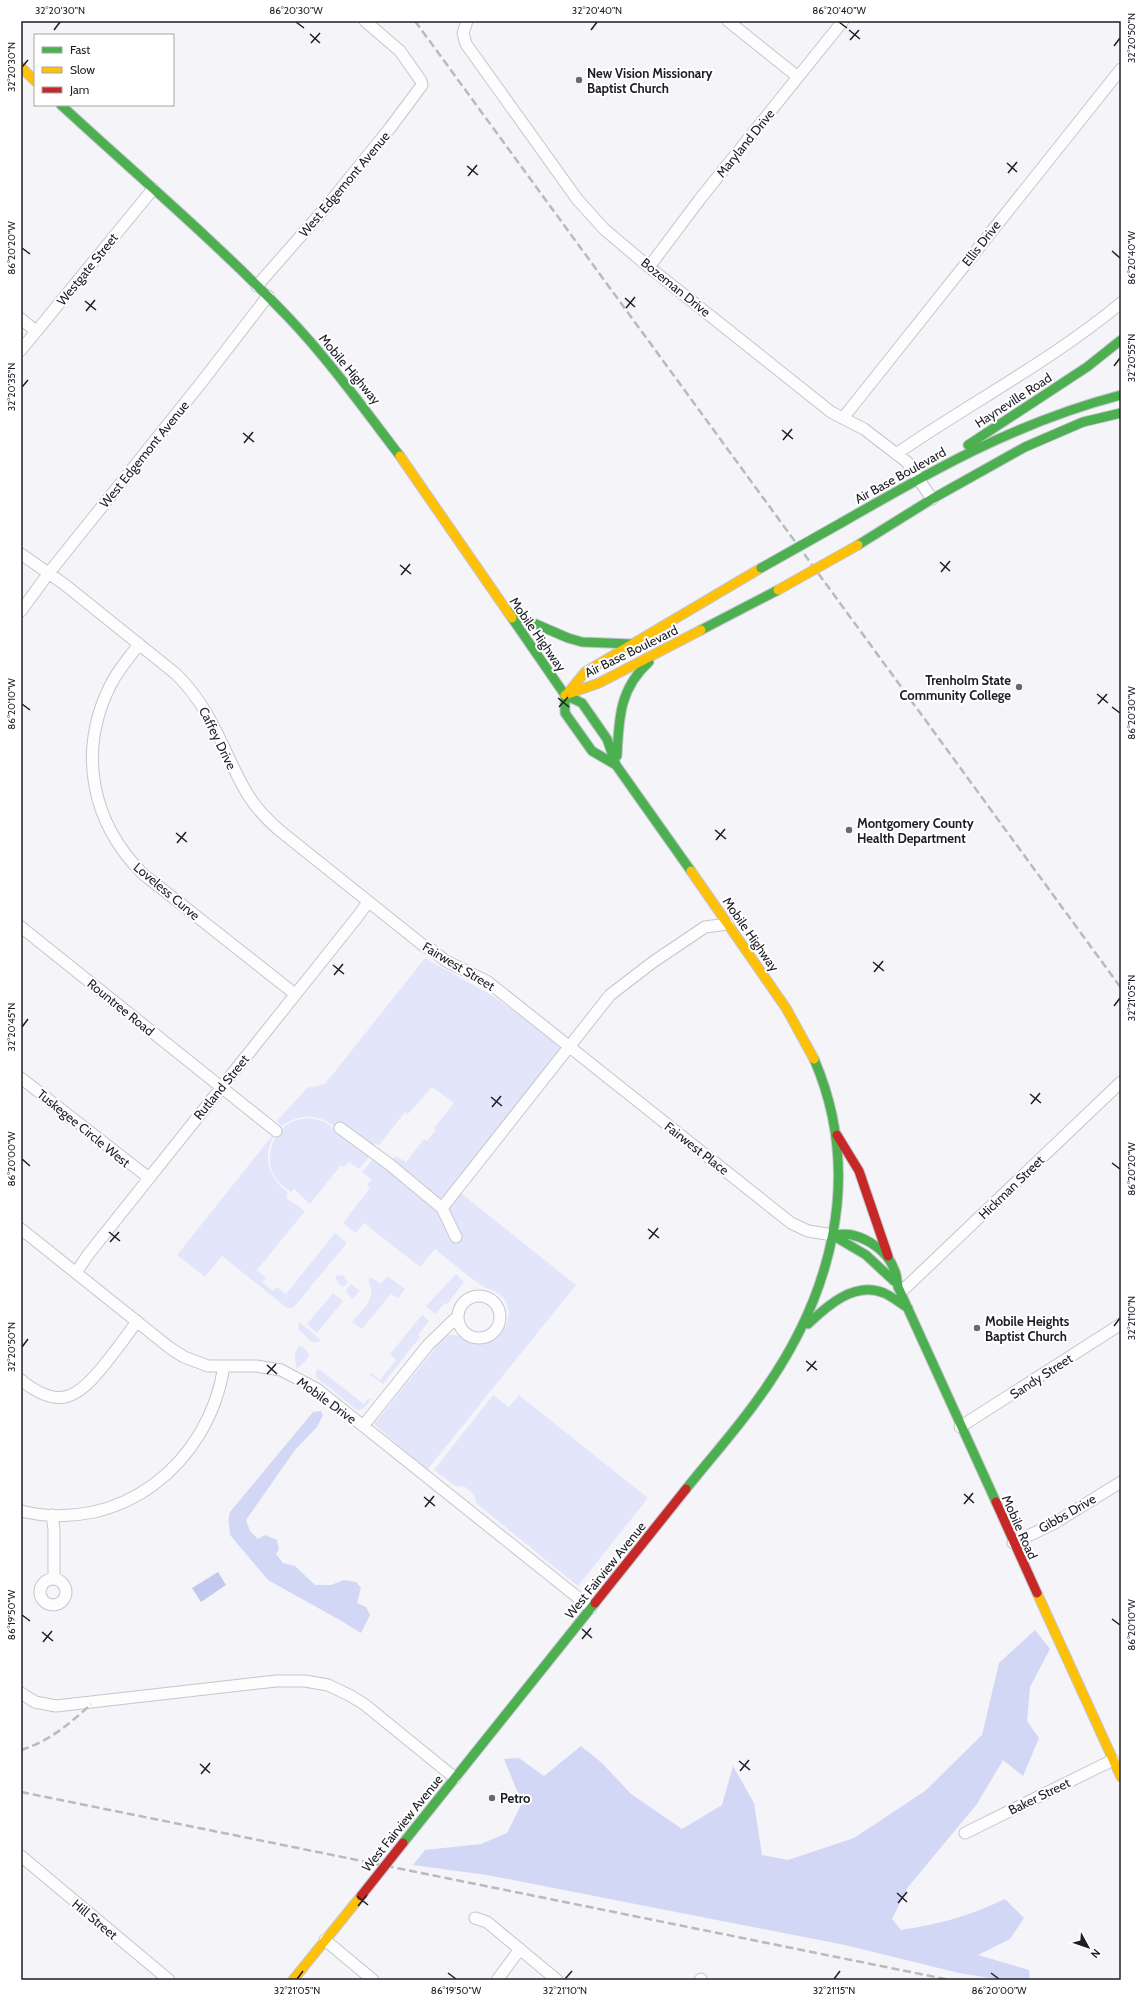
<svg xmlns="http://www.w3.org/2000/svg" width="1142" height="2001" font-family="Cabin,sans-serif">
  <rect width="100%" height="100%" fill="#f4f4f9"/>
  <path fill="#e3e6fa" d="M425,958L493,996L558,1044L560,1049L452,1186L576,1285L427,1470L374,1424L445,1336C461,1330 475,1350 492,1341C505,1335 513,1315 506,1302C499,1290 490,1291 481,1285C465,1274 450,1261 435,1249L420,1267L364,1223L356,1233L343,1223L370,1188L367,1185L372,1180L362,1172L378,1153L389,1164L396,1156L406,1162L424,1139L427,1141L436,1130L434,1128L454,1103L432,1087L408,1114L405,1112L379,1145L375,1143L371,1148L340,1123L335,1127C318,1113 299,1114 281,1126L277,1121L307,1088L325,1084Z
    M311,1118L325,1122L370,1156L359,1169L349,1162L344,1167L341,1165L310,1204L294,1189L291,1192C286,1188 280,1184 277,1180C262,1160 272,1128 296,1120C300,1119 306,1119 311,1118Z
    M276,1131C262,1155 266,1175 288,1193L286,1198L305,1211L257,1270L266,1278L262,1282L273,1291L277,1287L286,1294L335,1233L347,1243L293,1308H287L222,1256L205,1277L177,1255Z
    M456,1274L464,1282L447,1304L445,1303L435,1314L426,1306Z
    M338,1275L345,1276L344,1278L348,1282L343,1287L339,1284L335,1277Z
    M387,1276L405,1289L398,1298L391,1294L362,1329L352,1322C363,1309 378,1298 368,1280L371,1277L381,1284Z
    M351,1284L360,1291L352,1299L346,1290Z
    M333,1293L343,1301L317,1333L307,1324Z
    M422,1315L429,1321L418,1335L420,1337L383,1384L370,1375L371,1373L380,1380L396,1360L390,1354Z
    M299,1322L321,1340L318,1342H312L298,1329Z
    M298,1346L303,1347L309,1354L308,1358L298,1368L296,1367L295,1354Z
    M319,1369L364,1404L367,1399H371L363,1409L357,1410L316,1377V1371Z
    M493,1395L509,1407L519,1395L648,1498L578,1586L477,1504L473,1493L465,1487L455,1486L434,1470Z"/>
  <path fill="#d2d7f6" d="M321,1411L323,1415L317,1427L295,1450L246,1520L250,1531L258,1539L265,1535L277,1540L279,1549L276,1554L283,1563L295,1566L315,1585H331L344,1580L356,1582L361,1588L357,1603L366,1607L370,1615L361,1633L338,1619L268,1580L230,1535C230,1526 227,1522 230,1512L313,1412Z
    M1035,1630L1050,1649L1030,1687L1027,1721L1039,1738L1023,1776L1003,1760L977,1804L908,1887L892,1919L901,1930C940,1924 969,1916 1005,1899L1024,1918L1010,1939L978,1955L1029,1970L1030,1980H1002L959,1973L845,1945L487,1875L413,1865L425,1850L481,1844L507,1833L522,1803L504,1759L519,1758L544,1776L581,1746L602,1763L631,1794L682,1829L722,1805L733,1766L754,1803L762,1855L788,1860L854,1838L925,1791L982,1735L999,1663Z"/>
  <path fill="#c3c9ee" d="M218,1572L226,1585L201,1602L192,1588Z"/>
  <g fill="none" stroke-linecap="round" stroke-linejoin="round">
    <defs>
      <path id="street" d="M467,21L463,33L466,44L577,199L604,229L649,267L831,412L864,429L907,462L932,499
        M728,21L798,77
        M649,267L700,199L843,21
        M257,286L326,207L390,128L422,85L421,81L400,51L365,21
        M21,319L36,331
        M21,350L153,189
        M843,418L1121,69
        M896,454C970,403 1051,361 1121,303
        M21,554L64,584L176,674C213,711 220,745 244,788C253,805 265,818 279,830L424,946L432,950L446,961L488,982L791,1223L808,1231L833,1235
        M21,611L48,574L201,383L268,296
        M139,644C129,658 117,671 110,686C77,753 92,823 143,874L295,994
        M21,927L276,1131
        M21,1078L149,1178
        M340,1128L389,1164L442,1208L456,1237
        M442,1208L610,995L653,962L705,927L728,924
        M21,1229L170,1348L184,1357L208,1366H256L281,1370L317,1389L591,1608
        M76,1273L87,1256L358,916L368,902
        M901,1292L1121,1082
        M458 1317a21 21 0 1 1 42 0a21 21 0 1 1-42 0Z
        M21,1380C59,1411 78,1398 105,1364C116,1350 127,1336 137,1321
        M363,1426L428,1345L458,1316
        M960,1427L1121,1324
        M21,1511C120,1535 209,1464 224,1366
        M52,1515L54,1530V1579
        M1013,1543L1053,1524L1121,1482
        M40 1592a13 13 0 1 1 26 0a13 13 0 1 1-26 0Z
        M21,1693L35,1702L56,1706L276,1681H305L328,1685L349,1695L364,1704L455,1778
        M965,1833L1113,1760
        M21,1856L169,1980
        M475,1918L487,1922L557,1980
        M325,1940L373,1980
        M497,1980L520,1949
        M700,1980L701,1979"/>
      <path id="fast" d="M61,105C137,175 217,243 288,317C329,360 364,409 400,456
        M968,445L1087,367L1121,340
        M841,523C933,470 1017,422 1121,395
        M858,545L932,499L1025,447L1083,422L1121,413
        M508,612L568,638L582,642L632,644
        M512,618L565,695L582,703L607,739L616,765L691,871
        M701,630L778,590
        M565,695V713L592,751L616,765
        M617,756C619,719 619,689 649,662
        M833,1235C839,1235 846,1233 852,1235C869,1239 888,1252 894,1269C897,1274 897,1281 898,1287L996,1502
        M834,1236L866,1255L894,1281
        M808,1324C828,1305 855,1281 884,1293C893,1297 900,1303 908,1308
        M686,1489C710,1459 736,1430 758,1399C831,1299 865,1177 814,1059
        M403,1843L595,1603"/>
      <path id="slow" d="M21,67L35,81
        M400,456L512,618
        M567,694L585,672L761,568
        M565,695L599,683L701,630
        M691,871L786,1008L814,1059
        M1037,1593L1121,1777
        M293,1980L361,1896"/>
      <path id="jam" d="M837,1135L859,1171L888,1256
        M996,1502L1037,1593
        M595,1603L686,1489"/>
    </defs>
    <use href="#street" stroke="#c5c6cd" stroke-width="13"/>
    <use href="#fast" stroke="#c5c6cd" stroke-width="11"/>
    <use href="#slow" stroke="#c5c6cd" stroke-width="11"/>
    <use href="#jam" stroke="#c5c6cd" stroke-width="11"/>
    <use href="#street" stroke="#fdfdfe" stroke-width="11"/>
    <use href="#fast" stroke="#4caf50" stroke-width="9"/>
    <use href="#slow" stroke="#ffc107" stroke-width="9"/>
    <use href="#jam" stroke="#c62828" stroke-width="9"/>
    <path stroke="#b9babc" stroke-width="2.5" stroke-dasharray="8 4" stroke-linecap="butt" d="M415,21L1121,988
      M21,1750C48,1742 71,1723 91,1704
      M21,1792L950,1980"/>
    <defs>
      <path id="fast-bridge" d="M761,568L841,523"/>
      <path id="slow-bridge" d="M778,590L858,545"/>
      <path id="jam-bridge" d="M361,1896L403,1843"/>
    </defs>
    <use href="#fast-bridge" stroke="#c5c6cd" stroke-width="11" stroke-linecap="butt"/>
    <use href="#slow-bridge" stroke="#c5c6cd" stroke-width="11" stroke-linecap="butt"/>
    <use href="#jam-bridge" stroke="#c5c6cd" stroke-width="11" stroke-linecap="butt"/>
    <use href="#fast-bridge" stroke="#4caf50" stroke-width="9"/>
    <use href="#slow-bridge" stroke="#ffc107" stroke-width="9"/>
    <use href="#jam-bridge" stroke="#c62828" stroke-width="9"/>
  </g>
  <path fill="none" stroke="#1d1e26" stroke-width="1.5" d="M296,22L304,28M839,22L847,28M54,30L60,22M591,30L597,22M849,30L860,39M310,34L320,43M850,40L859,30M311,43L320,33M1114,46L1120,38M22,67L28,60M1007,163L1017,172M467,166L478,175M1008,173L1017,162M468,176L477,165M22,248L30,254M1112,251L1120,258M625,298L635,307M85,301L96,310M626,308L635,297M86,311L95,300M1114,366L1120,358M22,387L28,380M782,430L793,439M243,433L254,442M783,440L792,429M244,443L253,432M940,562L950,571M400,565L411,574M941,572L950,561M401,575L410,564M1097,694L1108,703M558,698L569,707M22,704L30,710M1098,704L1107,694M559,707L568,697M1112,707L1120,713M715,830L726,839M176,833L187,842M716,840L725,829M177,843L186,832M873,962L884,971M333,965L344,974M874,972L883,961M334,975L343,964M1114,1006L1120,998M22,1027L28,1019M1030,1094L1041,1103M491,1097L502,1106M1031,1104L1040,1093M492,1107L501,1096M22,1159L30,1166M1112,1163L1120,1169M648,1229L659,1238M109,1232L120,1241M649,1239L658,1228M110,1242L119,1232M1114,1326L1120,1318M22,1347L28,1339M806,1361L817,1370M267,1365L277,1374M807,1371L816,1361M267,1374L276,1364M964,1494L974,1503M424,1497L435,1506M964,1504L973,1493M425,1507L434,1496M22,1615L30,1621M1112,1619L1120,1625M582,1629L592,1638M42,1632L53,1641M582,1639L591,1628M43,1642L52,1631M739,1761L750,1770M200,1764L210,1773M740,1771L749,1760M201,1774L210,1763M897,1893L907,1902M357,1896L368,1905M898,1903L907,1892M358,1906L367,1895M448,1973L456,1979M991,1973L999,1979M297,1979L303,1971M565,1979L572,1971M834,1979L840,1971"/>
  <g fill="#686970" stroke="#fff" stroke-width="1.5">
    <circle cx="579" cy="80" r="4"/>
    <circle cx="1019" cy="687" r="4"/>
    <circle cx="849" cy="830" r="4"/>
    <circle cx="977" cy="1328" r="4"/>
    <circle cx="492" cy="1798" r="4"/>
  </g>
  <g text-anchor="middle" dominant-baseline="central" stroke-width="4" stroke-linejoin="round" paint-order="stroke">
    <g font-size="13" font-weight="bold" fill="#1d1e26" stroke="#fff" text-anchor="start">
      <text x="587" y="73">New Vision Missionary<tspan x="587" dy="15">Baptist Church</tspan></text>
      <text x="1011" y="680" text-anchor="end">Trenholm State<tspan x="1011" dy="15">Community College</tspan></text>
      <text x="857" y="823">Montgomery County<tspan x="857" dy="15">Health Department</tspan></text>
      <text x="985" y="1321">Mobile Heights<tspan x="985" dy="15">Baptist Church</tspan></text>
      <text x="500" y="1798">Petro</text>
    </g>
    <g font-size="13" fill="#1d1e26" stroke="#fff">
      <text transform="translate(745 143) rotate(-51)">Maryland Drive</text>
      <text transform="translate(344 184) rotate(-50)">West Edgemont Avenue</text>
      <text transform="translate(981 243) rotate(-52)">Ellis Drive</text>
      <text transform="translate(87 269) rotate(-51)">Westgate Street</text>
      <text transform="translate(676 287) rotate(39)">Bozeman Drive</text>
      <text transform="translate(350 369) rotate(50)">Mobile Highway</text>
      <text transform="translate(1013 400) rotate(-33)">Hayneville Road</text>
      <text transform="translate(144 454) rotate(-51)">West Edgemont Avenue</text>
      <text transform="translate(900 475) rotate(-29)">Air Base Boulevard</text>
      <text transform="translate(538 634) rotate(55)">Mobile Highway</text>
      <text transform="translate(631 651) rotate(-26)">Air Base Boulevard</text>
      <text transform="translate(218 738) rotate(64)">Caffey Drive</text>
      <text transform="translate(167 891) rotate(40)">Loveless Curve</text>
      <text transform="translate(751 934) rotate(55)">Mobile Highway</text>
      <text transform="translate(459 966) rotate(31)">Fairwest Street</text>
      <text transform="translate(121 1007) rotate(39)">Rountree Road</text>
      <text transform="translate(221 1087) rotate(-51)">Rutland Street</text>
      <text transform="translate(84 1128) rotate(39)">Tuskegee Circle West</text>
      <text transform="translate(697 1148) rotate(38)">Fairwest Place</text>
      <text transform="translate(1011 1187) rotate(-44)">Hickman Street</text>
      <text transform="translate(1041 1376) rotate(-33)">Sandy Street</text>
      <text transform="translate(327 1400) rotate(36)">Mobile Drive</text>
      <text transform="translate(1067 1513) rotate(-30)">Gibbs Drive</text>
      <text transform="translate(1020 1527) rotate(66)">Mobile Road</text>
      <text transform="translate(605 1570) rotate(-51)">West Fairview Avenue</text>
      <text transform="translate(1039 1796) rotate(-26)">Baker Street</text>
      <text transform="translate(402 1823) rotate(-51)">West Fairview Avenue</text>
      <text transform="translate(95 1919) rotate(40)">Hill Street</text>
    </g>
  </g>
  <rect width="1142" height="2001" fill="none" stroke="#ffffff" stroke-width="44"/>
  <rect x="34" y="34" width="140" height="72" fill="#ffffff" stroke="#a5a5a8"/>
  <rect x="42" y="47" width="20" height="6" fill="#4caf50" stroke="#a5a5a8"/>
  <text x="70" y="54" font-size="12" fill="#1d1e26">Fast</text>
  <rect x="42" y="67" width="20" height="6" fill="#ffc107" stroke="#a5a5a8"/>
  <text x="70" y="74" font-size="12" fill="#1d1e26">Slow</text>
  <rect x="42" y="87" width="20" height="6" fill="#c62828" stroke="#a5a5a8"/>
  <text x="70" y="94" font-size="12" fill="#1d1e26">Jam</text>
  <g transform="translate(1088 1947) rotate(130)" stroke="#ffffff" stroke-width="3" paint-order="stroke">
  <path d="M0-3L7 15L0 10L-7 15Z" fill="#1d1e26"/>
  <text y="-6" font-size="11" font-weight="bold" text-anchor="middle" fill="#1d1e26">N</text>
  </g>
  <rect x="22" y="22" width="1098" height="1957" fill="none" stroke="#1d1e26" stroke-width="1.5"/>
  <g font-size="10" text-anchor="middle" fill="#1d1e26">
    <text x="60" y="14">32°20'30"N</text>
    <text x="296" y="14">86°20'30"W</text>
    <text x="597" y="14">32°20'40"N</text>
    <text x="839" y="14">86°20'40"W</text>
    <text transform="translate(1131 38) rotate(-90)" y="4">32°20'50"N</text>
    <text transform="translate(11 67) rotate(-90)" y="4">32°20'30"N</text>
    <text transform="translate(11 248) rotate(-90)" y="4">86°20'20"W</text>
    <text transform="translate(1131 258) rotate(-90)" y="4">86°20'40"W</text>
    <text transform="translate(1131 358) rotate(-90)" y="4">32°20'55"N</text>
    <text transform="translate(11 387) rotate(-90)" y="4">32°20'35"N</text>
    <text transform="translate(11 704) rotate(-90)" y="4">86°20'10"W</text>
    <text transform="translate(1131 713) rotate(-90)" y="4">86°20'30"W</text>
    <text transform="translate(1131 998) rotate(-90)" y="4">32°21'05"N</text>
    <text transform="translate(11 1027) rotate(-90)" y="4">32°20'45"N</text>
    <text transform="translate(11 1159) rotate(-90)" y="4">86°20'00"W</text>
    <text transform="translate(1131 1169) rotate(-90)" y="4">86°20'20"W</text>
    <text transform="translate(1131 1318) rotate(-90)" y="4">32°21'10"N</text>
    <text transform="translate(11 1347) rotate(-90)" y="4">32°20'50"N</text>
    <text transform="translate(11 1615) rotate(-90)" y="4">86°19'50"W</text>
    <text transform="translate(1131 1625) rotate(-90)" y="4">86°20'10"W</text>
    <text x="297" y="1994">32°21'05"N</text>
    <text x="456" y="1994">86°19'50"W</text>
    <text x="565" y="1994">32°21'10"N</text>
    <text x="834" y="1994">32°21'15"N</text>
    <text x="999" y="1994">86°20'00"W</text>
  </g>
</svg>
